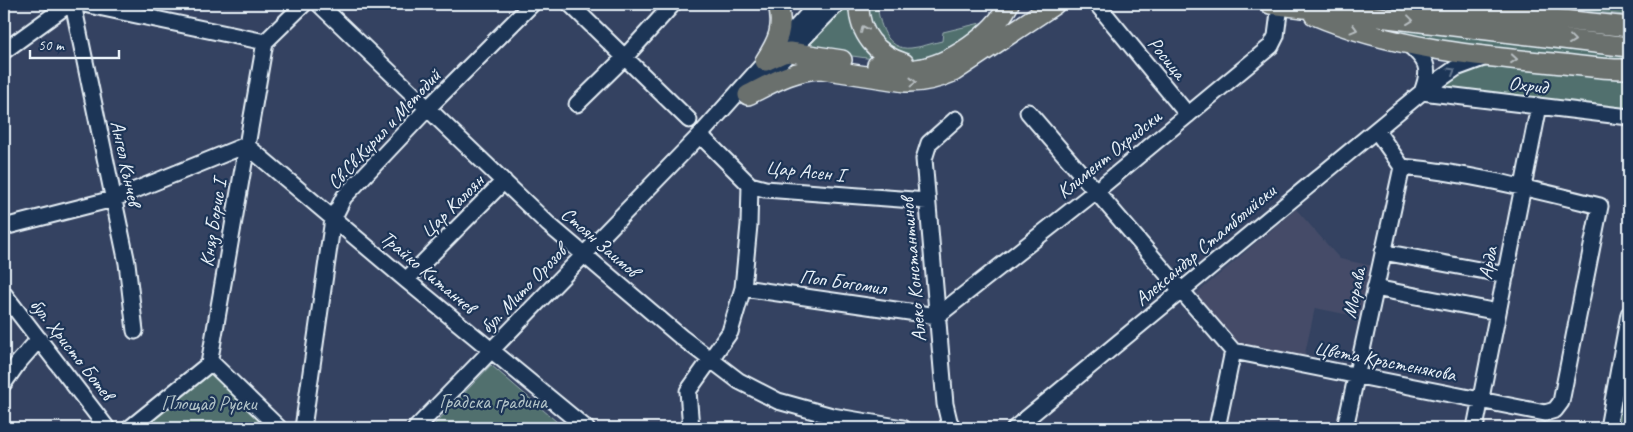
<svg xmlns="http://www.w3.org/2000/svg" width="1633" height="432" font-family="Caveat,sans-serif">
  <rect width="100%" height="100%" fill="#344261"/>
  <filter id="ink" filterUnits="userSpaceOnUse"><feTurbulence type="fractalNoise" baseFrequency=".02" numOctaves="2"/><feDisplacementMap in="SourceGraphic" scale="10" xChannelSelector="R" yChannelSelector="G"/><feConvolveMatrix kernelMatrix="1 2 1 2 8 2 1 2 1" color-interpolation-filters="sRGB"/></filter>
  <g filter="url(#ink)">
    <path fill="#444c68" d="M1296,209L1340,259L1373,266L1359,317L1315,308L1304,358L1239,346L1196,294Z"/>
    <path fill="#51706e" stroke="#9cb0b3" d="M846,4H853L881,60L802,49Z
      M867,4H877C879,22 886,51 911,48C922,47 932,43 942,41L943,32L989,21C974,32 958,46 942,55C938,58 932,58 927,59C890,64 871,37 867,4Z
      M1517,4H1622L1625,15Z
      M1351,21L1629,56V59L1625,63L1416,39Z
      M1489,67L1629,80V109L1439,89C1457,77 1468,69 1489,67Z
      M1629,313V428H1608Z
      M491,365L564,428H431Z
      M210,369L271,428H139Z"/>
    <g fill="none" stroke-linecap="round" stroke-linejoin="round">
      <defs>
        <path id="minor" d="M73,4L127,263L135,331
          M84,4L265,42
          M319,4L548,224L681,337L739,381L778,401L832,416L903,428
          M570,4L689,120
          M1097,4L1188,115
          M1407,43C1426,60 1432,67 1422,92
          M4,51L69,4
          M754,89L837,4
          M1422,92L1629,117
          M577,104L625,57L673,4
          M1028,112L1233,351L1545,413L1555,410L1561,402L1600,206C1535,190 1469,173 1402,167L1376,130
          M700,135L750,185L765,189L927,201
          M4,227L113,199L246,145L406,280L586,428
          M1383,252L1506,275
          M406,280L504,181
          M743,288L937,316L1096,191L1271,46L1276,36L1280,5
          M1375,288L1498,312
          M4,294L107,428
          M210,361L279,428
          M4,383L18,363L39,339
          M130,428L209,364L265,42L304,4
          M303,428L333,219L344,197L428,108L532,4
          M416,428L700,135L817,4
          M691,428L688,391L730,332L743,288L749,225L750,185
          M953,428L949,421L945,404L924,159L929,143L956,119
          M1015,428L1422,92L1456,68L1486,57
          M1217,428L1233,351
          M1345,428L1402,167
          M1475,428L1539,106
          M1608,428L1629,314"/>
        <path id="major" d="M859,4C858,33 877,55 904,63
          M1270,4L1629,47
          M1412,4L1629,27
          M1314,15C1389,47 1473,56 1553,63C1578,65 1604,70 1629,69
          M765,61L783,53L790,52L842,60
          M765,61C778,41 784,28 778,4
          M877,65C890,67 903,70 916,69C950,65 994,34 1009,4
          M748,95C772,83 793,70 821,69L905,82C923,83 937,79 953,72L1055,4"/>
      </defs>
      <use href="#minor" stroke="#e8f1f8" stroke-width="19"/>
      <use href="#major" stroke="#e8f1f8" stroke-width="22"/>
      <use href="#minor" stroke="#1d3557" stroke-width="15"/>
      <use href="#major" stroke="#6b706d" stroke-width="19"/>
    </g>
    <defs><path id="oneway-chevron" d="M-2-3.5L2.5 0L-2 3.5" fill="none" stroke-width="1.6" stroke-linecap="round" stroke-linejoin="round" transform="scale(1.25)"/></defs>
    <g stroke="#b6bdc0">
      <use href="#oneway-chevron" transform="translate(1410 20) rotate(7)"/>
      <use href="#oneway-chevron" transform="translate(864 29) rotate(-114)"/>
      <use href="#oneway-chevron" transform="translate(1354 29) rotate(15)"/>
      <use href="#oneway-chevron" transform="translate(1572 40) rotate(7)"/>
      <use href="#oneway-chevron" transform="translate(1514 59) rotate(5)"/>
      <use href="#oneway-chevron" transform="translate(913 82) rotate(-1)"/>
    </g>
    <use stroke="#64778f" href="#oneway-chevron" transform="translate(1452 71) rotate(-30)"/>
  </g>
  <g text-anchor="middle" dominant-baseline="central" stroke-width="4.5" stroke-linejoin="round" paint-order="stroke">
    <g font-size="20" fill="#e8f1f8" stroke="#1d3557">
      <text transform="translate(1167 58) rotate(51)">Росица</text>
      <text transform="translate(1528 85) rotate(7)">Охрид</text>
      <text transform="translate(384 129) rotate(-47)">Св.Св.Кирил и Методий</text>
      <text transform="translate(1109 154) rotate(-39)">Климент Охридски</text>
      <text transform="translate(126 163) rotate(78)">Ангел Кънчев</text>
      <text transform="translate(805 171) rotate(6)">Цар Асен I</text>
      <text transform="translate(452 206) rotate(-45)">Цар Калоян</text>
      <text transform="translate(213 223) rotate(-81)">Княз Борис I</text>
      <text transform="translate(600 242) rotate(41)">Стоян Заимов</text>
      <text transform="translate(1205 245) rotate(-40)">Александър Стамболийски</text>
      <text transform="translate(1488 263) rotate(-79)">Арда</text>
      <text transform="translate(913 270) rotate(-95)">Алеко Константинов</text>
      <text transform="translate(428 272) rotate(40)">Трайко Китанчев</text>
      <text transform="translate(843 282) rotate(8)">Поп Богомил</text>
      <text transform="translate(523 289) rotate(-46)">бул. Мито Орозов</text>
      <text transform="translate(1354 293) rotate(-78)">Морава</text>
      <text transform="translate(72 349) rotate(52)">бул. Христо Ботев</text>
      <text transform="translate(1385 361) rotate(11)">Цвета Кръстенякова</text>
    </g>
    <g font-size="20" fill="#b3c4c8" stroke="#1d3557">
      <text x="493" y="401">Градска градина</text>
      <text x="209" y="403">Площад Руски</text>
    </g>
  </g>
  <rect width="1633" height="432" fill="none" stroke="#1d3557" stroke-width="20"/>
  <rect x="10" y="10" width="1613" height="412" fill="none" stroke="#e8f1f8" stroke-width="2" filter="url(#ink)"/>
  <path d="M30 50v8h89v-8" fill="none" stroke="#e8f1f8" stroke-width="2.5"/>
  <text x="38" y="50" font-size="15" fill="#e8f1f8" stroke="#1d3557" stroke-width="4" paint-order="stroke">50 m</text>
</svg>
